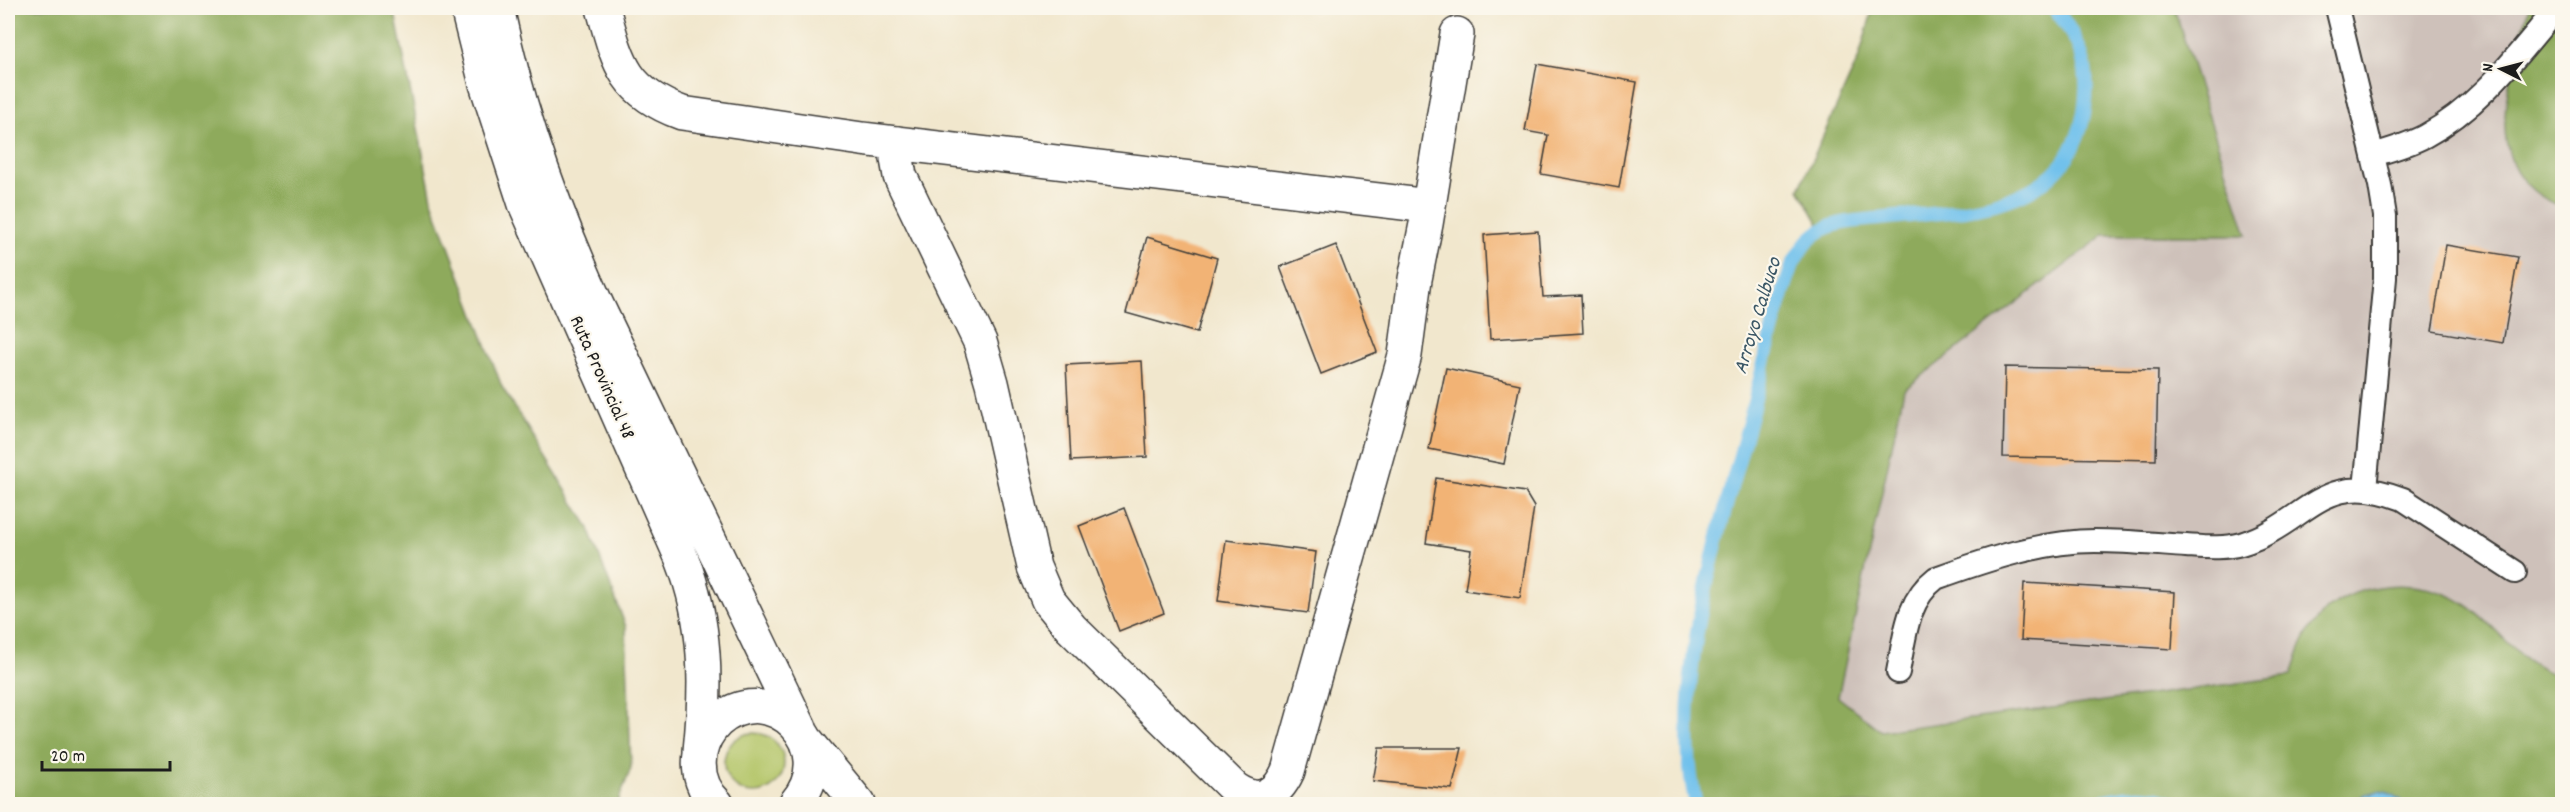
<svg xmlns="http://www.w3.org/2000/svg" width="2570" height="812" font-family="Dekko,sans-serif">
  <rect width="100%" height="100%" fill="#fbf7ec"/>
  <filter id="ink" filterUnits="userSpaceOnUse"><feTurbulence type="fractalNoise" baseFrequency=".0167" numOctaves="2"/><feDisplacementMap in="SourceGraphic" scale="12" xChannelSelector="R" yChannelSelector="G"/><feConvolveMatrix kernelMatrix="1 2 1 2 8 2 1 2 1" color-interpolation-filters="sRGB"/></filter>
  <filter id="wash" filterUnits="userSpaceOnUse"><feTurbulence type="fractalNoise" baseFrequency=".008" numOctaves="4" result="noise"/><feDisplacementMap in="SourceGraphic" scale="24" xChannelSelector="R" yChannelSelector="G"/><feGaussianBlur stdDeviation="1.35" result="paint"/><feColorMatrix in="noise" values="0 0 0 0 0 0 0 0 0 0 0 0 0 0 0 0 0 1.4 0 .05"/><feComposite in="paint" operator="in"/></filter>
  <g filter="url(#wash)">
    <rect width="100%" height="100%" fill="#f1e7cd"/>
    <path fill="#cec1ba" d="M2174,8H2529L2507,97L2504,123L2557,204L2562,207V676L2533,664L2512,647L2300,646L2292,676L1880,731L1838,697L1903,390L2104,235H2246Z"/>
    <path fill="#b3c568" stroke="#687042" stroke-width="1.5" d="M724 763a30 30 0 1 1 60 0a30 30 0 1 1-60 0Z"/>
    <path fill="#8eaa5c" stroke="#55633c" stroke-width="1.5" d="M8,8H394L433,204L502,387L588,526L626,627L631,768L617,804H8Z
      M1873,8H2174L2247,235H2104L1904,390L1838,697L1881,731L2291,676C2297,656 2302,639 2315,622C2348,579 2421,575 2465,604C2499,626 2520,668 2562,676V804H1696C1671,703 1708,576 1734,478C1752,412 1770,346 1787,280C1795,259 1804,243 1822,230L1799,189L1859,57Z
      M2529,8H2562V207C2553,203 2542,198 2534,191C2480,148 2515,63 2529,8Z"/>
    <path fill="#71c1ec" stroke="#466e84" stroke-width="1.5" d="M2380,791L2391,794L2406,804H2349L2366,794Z"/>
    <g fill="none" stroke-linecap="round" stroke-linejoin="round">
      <path stroke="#71c1ec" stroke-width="14" d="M1696,804C1668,687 1719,535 1749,422C1763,370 1774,315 1793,264C1798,255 1803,245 1811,238C1828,222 1854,221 1876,219C1957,210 2066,216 2084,113C2092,69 2081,41 2054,8
        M2093,804C2122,795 2147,792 2176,804"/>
    </g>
    <g id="blocks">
      <path fill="#f2b375" d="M1537,64L1637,82L1619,188L1541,174L1548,135L1525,131Z
        M1538,231L1543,297L1581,295L1583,333L1490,339L1484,235Z
        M1147,237L1217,258L1197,333L1126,313Z
        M1336,245L1377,352L1321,374L1280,267Z
        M2446,245L2518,257L2503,343L2432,331Z
        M1142,361L1147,457L1071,461L1066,365Z
        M2005,367L2158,370L2156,460L2003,457Z
        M1446,368L1520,384L1504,464L1429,449Z
        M1436,478L1525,492L1534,507L1520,598L1465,590L1471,550L1426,543Z
        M1124,508L1164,613L1119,631L1079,526Z
        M1226,540L1316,552L1308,613L1218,601Z
        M2024,583L2175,592L2172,649L2021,640Z
        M1379,748H1462L1452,789L1373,781Z"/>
    </g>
  </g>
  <g filter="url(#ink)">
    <use href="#blocks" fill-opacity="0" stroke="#3c3a37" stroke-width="1.5"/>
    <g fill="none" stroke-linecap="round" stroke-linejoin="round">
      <defs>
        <path id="service" d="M2337,8L2380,185L2385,216V278L2365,489
          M2373,155C2390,150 2408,145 2425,136C2481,106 2517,55 2557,8
          M1898,672C1905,637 1906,601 1936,578C1986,560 2042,541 2095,541C2126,541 2156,544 2186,546C2204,547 2224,549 2241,544C2308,524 2320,467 2403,499L2515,572"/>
        <path id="minor" d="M603,8C618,63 624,92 682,113L862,139L1429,206
          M898,143L897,159L900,176L980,342L992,383L1034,567L1048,600L1071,628L1235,789C1260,806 1277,795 1288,771L1405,355L1415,279L1426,224L1457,34"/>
        <path id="secondary" d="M467,8L486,84L525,204L682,559C707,623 707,684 700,751
          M497,8C518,110 553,209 597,305L800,728
          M807,741L859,804
          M717,804C703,791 697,773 700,754C702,742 709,730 717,722C771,674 844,748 795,804"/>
      </defs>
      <use href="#service" stroke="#3c3a37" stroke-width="26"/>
      <use href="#minor" stroke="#3c3a37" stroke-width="36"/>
      <use href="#secondary" stroke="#3c3a37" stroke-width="36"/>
      <use href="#service" stroke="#fff" stroke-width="22"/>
      <use href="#minor" stroke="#fff" stroke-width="33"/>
      <use href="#secondary" stroke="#fff" stroke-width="33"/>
    </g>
  </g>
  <g text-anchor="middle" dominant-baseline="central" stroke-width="4.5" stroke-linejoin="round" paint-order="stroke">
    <g font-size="20" fill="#1c1c1c" stroke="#fbf7ec">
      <text transform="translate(601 378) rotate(66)">Ruta Provincial 48</text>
    </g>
    <g font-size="21" font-style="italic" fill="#3a5665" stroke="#fbf7ec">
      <text transform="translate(1759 316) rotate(-73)">Arroyo Calbuco</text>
    </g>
  </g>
  <rect width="2570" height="812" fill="none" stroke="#fbf7ec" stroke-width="30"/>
  <g transform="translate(2501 69) rotate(276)" stroke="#fbf7ec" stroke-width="4.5" paint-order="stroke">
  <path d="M0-4.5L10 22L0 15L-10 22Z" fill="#1c1c1c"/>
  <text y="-9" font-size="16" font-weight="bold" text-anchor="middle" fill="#1c1c1c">N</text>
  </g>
  <path d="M42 761v9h128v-9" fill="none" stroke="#1c1c1c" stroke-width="3"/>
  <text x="51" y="761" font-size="18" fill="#1c1c1c" stroke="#fbf7ec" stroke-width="4.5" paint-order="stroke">20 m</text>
</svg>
